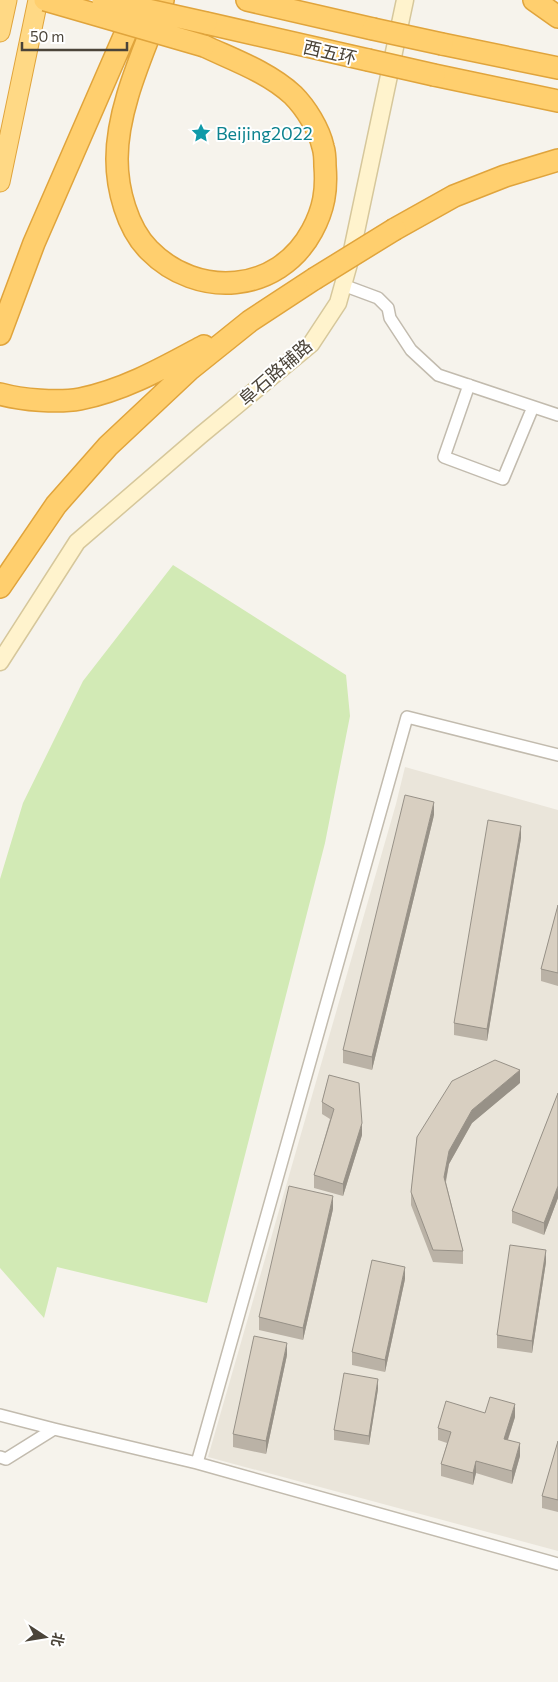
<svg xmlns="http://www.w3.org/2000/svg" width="558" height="1682" font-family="Commissioner,'Noto Sans SC',sans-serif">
  <rect width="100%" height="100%" fill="#f6f3ec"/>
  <path fill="#eae5da" d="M405,767L558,810V1551L208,1457L396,804Z"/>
  <path fill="#d2eab5" d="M173,565L346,675L350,716L325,843L207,1303L57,1267L44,1318L0,1268V879L23,803L83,681Z"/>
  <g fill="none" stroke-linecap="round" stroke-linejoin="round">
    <defs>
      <path id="minor" d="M343,285L378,298L388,308L390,318L411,350L438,375L558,415
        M469,385L444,457L503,479L533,407
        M0,1415L54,1429L197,1463L558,1564
        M0,1457L6,1459L54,1429
        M197,1463L407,717L558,755"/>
      <path id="secondary" d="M0,662L77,542L201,435L311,344L338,303L350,260L405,0"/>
      <path id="trunk" d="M0,32L7,0
        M0,182L38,0"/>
      <path id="motorway" d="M163,0C145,49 117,106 117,159C117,189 127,228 149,250C197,299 278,294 312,231C324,209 327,190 325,166C325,160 325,153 323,147C319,129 306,108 293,95C268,72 234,60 204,46
        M247,0L373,29
        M534,0L558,17
        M206,23L368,60
        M442,44L558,68
        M434,75L558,101
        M395,229L454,196L505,176L558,160
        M0,334L34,243L136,9
        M0,394C22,400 58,403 80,399C125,390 165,367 204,346
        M0,587L56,505L108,446L189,370L250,321L314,279"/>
    </defs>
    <use href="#minor" stroke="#c2bbae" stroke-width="14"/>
    <use href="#secondary" stroke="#d6c79b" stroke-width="19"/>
    <use href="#trunk" stroke="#e0a43c" stroke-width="21"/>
    <use href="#motorway" stroke="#e0a43c" stroke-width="24"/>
    <use href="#minor" stroke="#fff" stroke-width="11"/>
    <use href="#secondary" stroke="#fff3cd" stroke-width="16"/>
    <use href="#trunk" stroke="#ffd985" stroke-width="19"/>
    <use href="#motorway" stroke="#ffcf6e" stroke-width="21"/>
    <defs>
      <path id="motorway-bridge" d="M45,0L204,46
        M103,0L206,23
        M373,29L442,44
        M368,60L434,75
        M314,279L395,229"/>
    </defs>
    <use href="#motorway-bridge" stroke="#e0a43c" stroke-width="24" stroke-linecap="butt"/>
    <use href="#motorway-bridge" stroke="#ffcf6e" stroke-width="21"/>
  </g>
  <path fill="#bab2a6" d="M434,815L372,1070L343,1063V1050Z
    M521,838L487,1041L454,1035V1023Z
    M558,905V986L541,981V969Z
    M329,1075L362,1135L343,1196L314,1188V1175L330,1119L322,1114V1102Z
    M520,1083L472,1123L449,1164L446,1182L463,1251V1264L433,1262L411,1205V1192L417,1137Z
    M558,1093V1198L544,1235L512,1223V1211Z
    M333,1209L303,1340L259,1330V1317Z
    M546,1262L532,1353L497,1348V1335Z
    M405,1279L385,1372L352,1365V1352Z
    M287,1355L266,1454L233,1447V1434Z
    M378,1389L369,1445L334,1440V1430Z
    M485,1413L515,1417L508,1440L520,1456L512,1484L476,1473L473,1485L441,1476V1464L447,1443L438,1440V1428Z
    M558,1441V1512L542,1508V1496Z"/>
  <path fill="#979187" d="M434,802V815L372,1070V1057Z
    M521,826V838L487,1041V1029Z
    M520,1070V1083L472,1123L449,1164L444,1189V1177L449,1151L472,1110Z
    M362,1123V1135L343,1196V1184Z
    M558,1186V1198L544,1235V1223Z
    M333,1196V1209L303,1340V1328Z
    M546,1250V1262L532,1353V1341Z
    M405,1267V1279L385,1372V1360Z
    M287,1343V1355L266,1454V1441Z
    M378,1379V1389L369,1445V1436Z
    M515,1404V1417L504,1451V1439Z
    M520,1443V1456L512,1484V1471Z
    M476,1461V1473L473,1485V1473Z"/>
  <path fill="#d8cfc1" stroke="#979187" d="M405,795L434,802L372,1057L343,1050Z
    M488,820L521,826L487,1029L454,1023Z
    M558,905V973L541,969Z
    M495,1060L520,1070L472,1110L449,1151L444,1177L463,1251L433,1250L411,1192L417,1137L452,1081Z
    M329,1075L359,1083L362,1123L343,1184L314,1175L334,1109L322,1102Z
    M558,1093V1186L544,1223L512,1211Z
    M289,1186L333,1196L303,1328L259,1317Z
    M510,1245L546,1250L532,1341L497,1335Z
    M372,1260L405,1267L385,1360L352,1352Z
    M254,1336L287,1343L266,1441L233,1434Z
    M344,1373L378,1379L369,1436L334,1430Z
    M490,1397L515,1404L504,1439L520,1443L512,1471L476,1461L473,1473L441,1464L451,1432L438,1428L446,1401L485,1413Z
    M558,1441V1500L542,1496Z"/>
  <defs>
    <symbol id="sight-bare" viewBox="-9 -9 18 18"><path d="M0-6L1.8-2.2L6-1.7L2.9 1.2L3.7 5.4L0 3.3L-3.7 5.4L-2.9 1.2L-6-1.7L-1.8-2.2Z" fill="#0f9aa8" stroke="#fff" stroke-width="2.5" paint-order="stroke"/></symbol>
  </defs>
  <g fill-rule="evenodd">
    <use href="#sight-bare" x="187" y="119" width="28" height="28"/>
  </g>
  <g text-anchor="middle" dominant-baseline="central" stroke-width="4" stroke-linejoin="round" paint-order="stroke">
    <g font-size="18" fill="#4b4439" stroke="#fff">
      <text transform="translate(330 52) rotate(13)">西五环</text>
      <text transform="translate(275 372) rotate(-41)">阜石路辅路</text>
    </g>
    <g font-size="18" fill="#0d838f" stroke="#fff" text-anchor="start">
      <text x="216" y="133">Beijing2022</text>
    </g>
  </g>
  <g transform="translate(45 1637) rotate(102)" stroke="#ffffff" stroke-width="4" paint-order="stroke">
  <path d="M0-4L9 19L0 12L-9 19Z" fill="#4b4439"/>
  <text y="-8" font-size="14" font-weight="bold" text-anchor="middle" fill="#4b4439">北</text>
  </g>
  <path d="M22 42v8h105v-8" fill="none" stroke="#4b4439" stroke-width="2.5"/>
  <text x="30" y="42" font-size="15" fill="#4b4439" stroke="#ffffff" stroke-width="4" paint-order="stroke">50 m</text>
</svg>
